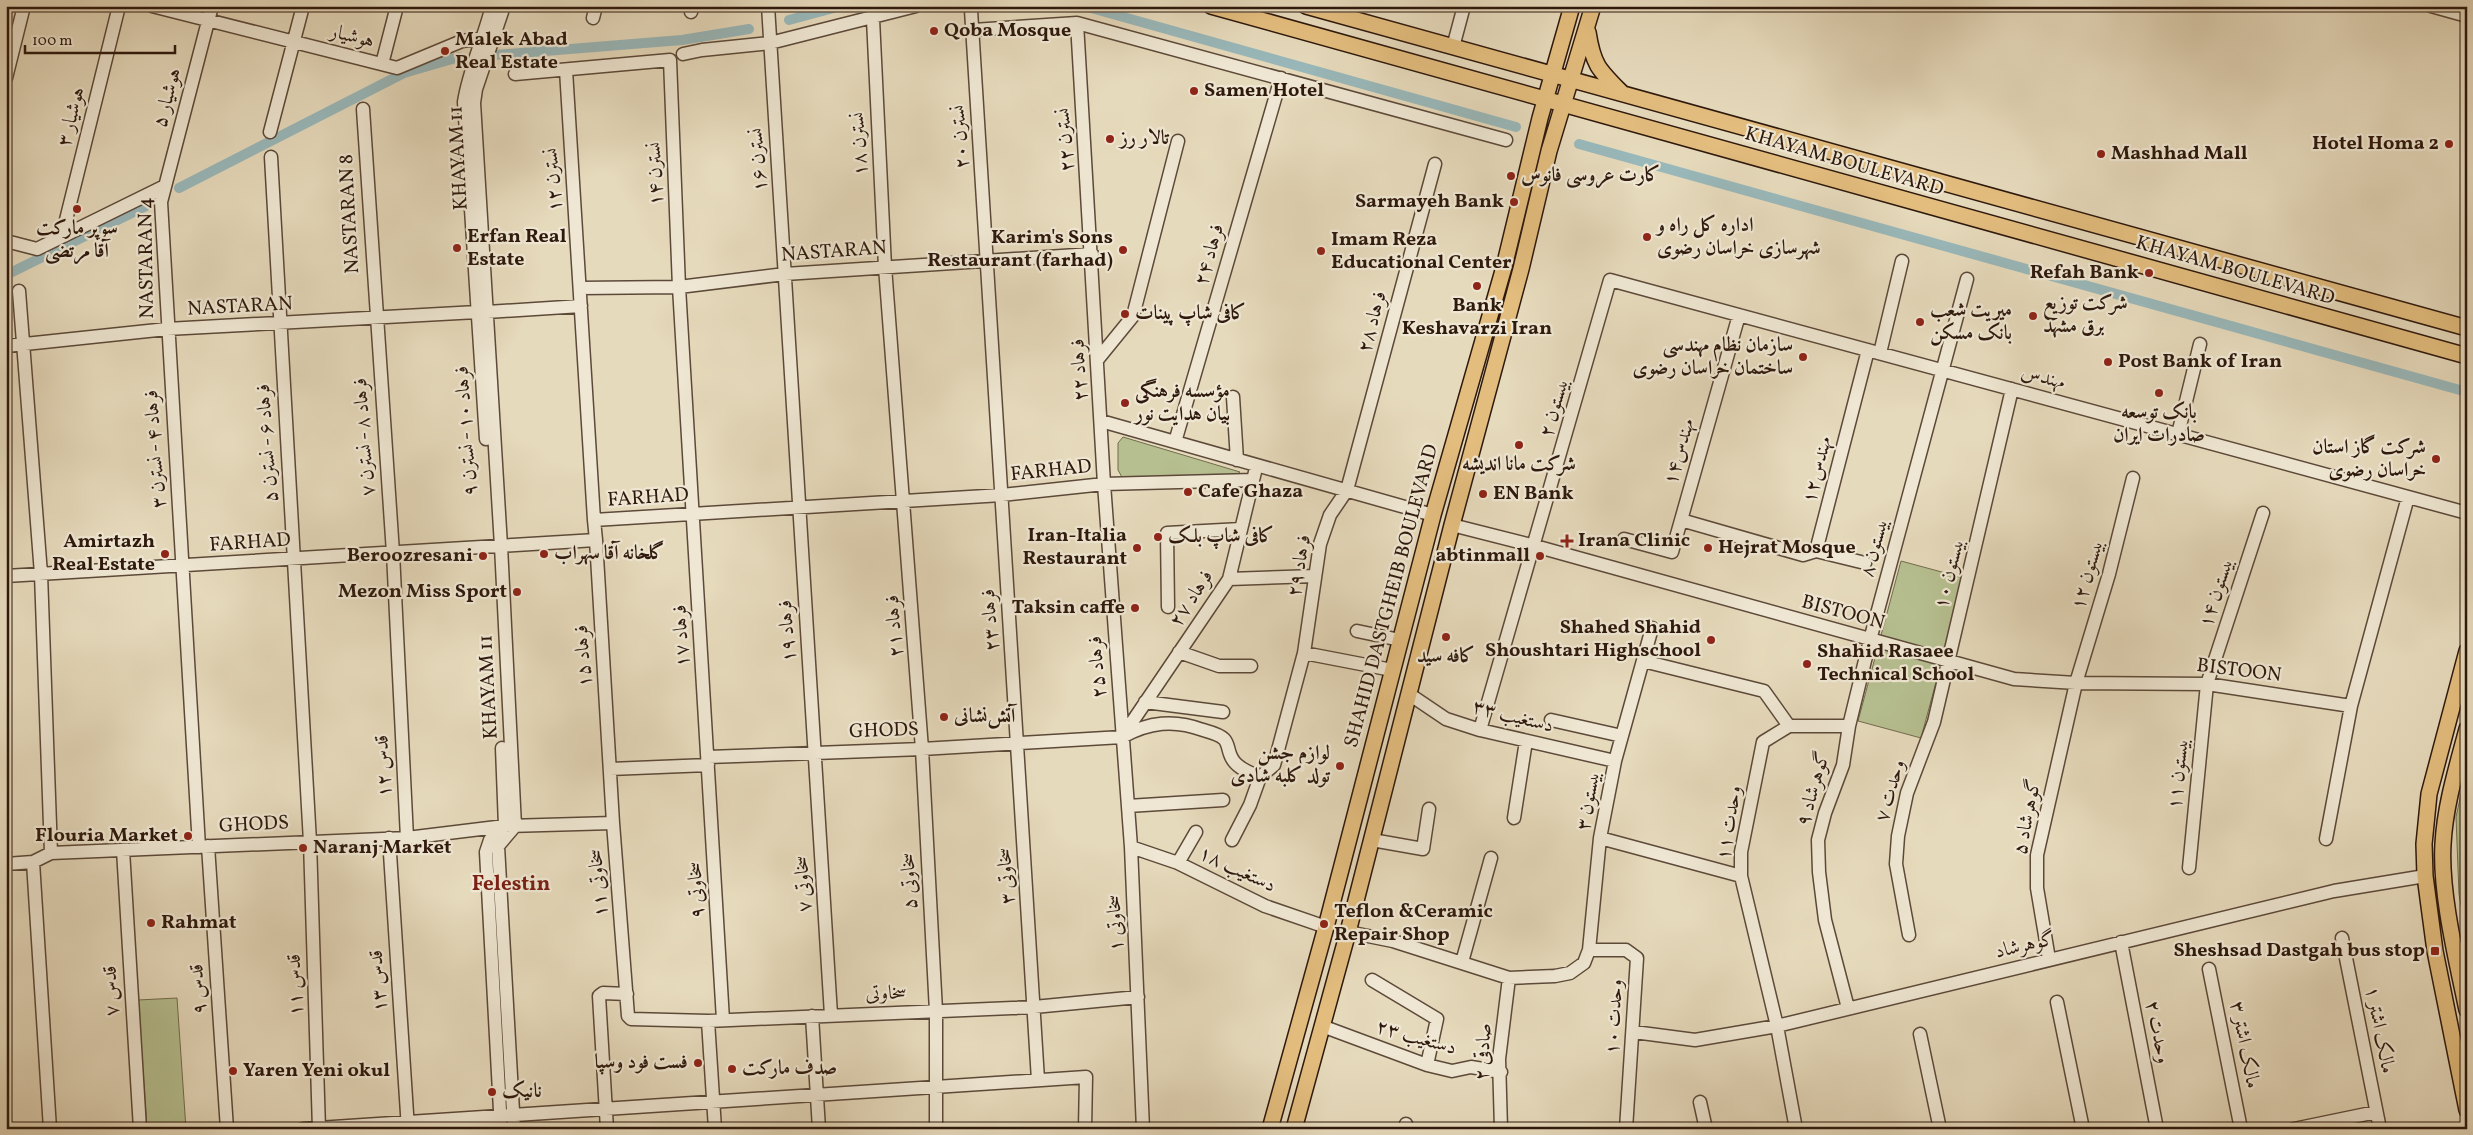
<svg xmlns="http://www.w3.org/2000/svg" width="2473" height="1135" font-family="Vollkorn,Amiri,serif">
  <rect width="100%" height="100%" fill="#e6dabc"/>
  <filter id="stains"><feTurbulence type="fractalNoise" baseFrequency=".004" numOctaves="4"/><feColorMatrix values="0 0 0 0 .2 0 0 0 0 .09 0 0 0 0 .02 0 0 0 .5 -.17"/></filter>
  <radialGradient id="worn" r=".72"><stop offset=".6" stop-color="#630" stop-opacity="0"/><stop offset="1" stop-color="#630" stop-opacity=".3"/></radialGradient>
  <path fill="#b6bf90" stroke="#726c4e" d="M1123,437L1240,472L1233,478L1123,479L1118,470V443Z
    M1901,561L1964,578L1921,738L1858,721Z
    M2467,767V939L2459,894L2456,817Z
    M177,998L186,1129H147L138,1000Z"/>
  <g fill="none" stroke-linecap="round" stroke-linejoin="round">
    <path stroke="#99b8ba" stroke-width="10" d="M1084,6L1516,127
      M789,20L841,6
      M495,55L682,40L749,29
      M1579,144L2467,392
      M179,188L404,73L459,57
      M6,275L150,204"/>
    <defs>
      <path id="minor" d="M152,6L397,68L462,41L484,38
        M504,6L476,89L474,103L501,546L515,826
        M768,6L831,1015
        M968,6L971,10L1038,1080
        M2431,6L2467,16
        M691,12L693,6
        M593,18L596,6
        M873,19L885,267L922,749L936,1011V1129
        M1077,23L1104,484L1131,847L1143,1129
        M973,30L1077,23L1506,140
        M1453,47L1464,6
        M683,54L702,50L770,43L916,6
        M382,64L397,6
        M566,70L594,520
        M515,74L670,60L679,287L723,1020
        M6,78L24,6
        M363,109L393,553L407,838
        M270,132L303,6
        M271,157L310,842L319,1129
        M62,236L119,6
        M6,241L37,249L165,186
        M580,288L679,287L785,274L1092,254
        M19,291L41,574L51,853
        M487,312L581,306
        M6,346L167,329L477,312
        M1880,353L1902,261
        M1098,359L1133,316L1178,141
        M1233,397L1237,460
        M1101,421L1433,515
        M2178,434L2200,344
        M486,439L464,102C469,70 484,38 492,6
        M1175,442L1281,78
        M1681,520L1803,555L1816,551
        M1452,525L1535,546L2014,679L2076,683L2207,684L2351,706
        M1624,539L1672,552L1739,315
        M596,540L613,823L628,1016L631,1019L708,1021L1034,1007L1138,997
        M1816,551L1868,350
        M1816,551L1865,563
        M6,576L596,540L594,520L1002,495L1104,484L1253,480
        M1229,579L1315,576
        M1168,607L1167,533L1241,529
        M1357,631L1400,640
        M1179,652L1219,666H1251
        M1304,653L1392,670
        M1643,661L1764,691L1789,726
        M1409,694L1446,719L1480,730L1615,761
        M1145,702L1223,712
        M1551,720L1622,736
        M1480,730L1610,280L2467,513
        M1124,734L1229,579L1255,472
        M502,748L505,826
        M708,757L922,749L1122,737C1149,722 1174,719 1203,730C1210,732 1219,734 1224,739C1228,743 1228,749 1230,754C1234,767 1248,772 1260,777
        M610,769L708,765
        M1128,806L1223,800
        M1514,818L1526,741
        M389,838L408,1129
        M1600,838L1741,876
        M2326,839L2351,706L2408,497
        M1232,840L1250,805L1260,777L1274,765L1304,653L1320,544L1330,515L1347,490L1435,164
        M1372,840L1423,849L1429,809
        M208,846L227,1129
        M199,847L161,202L212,6
        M1131,847L1178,863L1265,906L1326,927
        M123,850L140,1129
        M33,862L50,1129
        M1178,863L1196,832
        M6,864L33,862L51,853L407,838L505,826L613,823
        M2189,868L2207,684L2263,513
        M1348,932L1393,941L1509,978L1555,976L1570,973L1584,963L1589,950L1600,838L1615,761L1652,628
        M1909,935L1896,864L1898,836L1907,793L1934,722L2012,389
        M2342,938L2380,1129
        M2121,942L2157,1129
        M1589,950H1626L1637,958L1626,1129
        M2049,959L2037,888V855L2076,683L2109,574L2133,478
        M1462,962L1491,858
        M2209,969L2241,1129
        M1372,980L1437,1019L1427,1065
        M2057,1002L2083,1129
        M1848,1008L1825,920L1819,872L1818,840L1825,813L1843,765L1849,726L1870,640L1967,279
        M812,1016L819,1129
        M708,1021L715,1129
        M1322,1026L1427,1065L1452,1071L1471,1067L1501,1072
        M1634,1032L1695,1040L1777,1026L2334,891L2425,876
        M1920,1034L1940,1129
        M1700,1102L1706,1129
        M303,1129L1086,1077L1085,1129
        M501,1129L486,852L490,840L505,826
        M514,1129L498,846L515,826
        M607,1129L599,996L603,993L627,994
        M1404,1129L1406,1124
        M1501,1129L1499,1059L1509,978
        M1796,1129L1777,1026L1741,876V852L1763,742L1789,726H1849
        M2294,1129L2376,1112"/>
      <path id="major" d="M1211,6L2467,356
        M1306,6L2467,328
        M1588,32C1593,65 1599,70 1622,93
        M2467,651L2429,794L2424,844L2425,876L2435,951L2467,1110
        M2467,729C2457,767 2445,805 2443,844C2440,893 2457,961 2467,1010
        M1270,1129L1326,927L1433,515L1504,267L1540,118L1572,6
        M1294,1129L1348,932L1452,525L1521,269L1549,151L1593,6"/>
    </defs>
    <use href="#minor" stroke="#5c4939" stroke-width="15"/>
    <use href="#major" stroke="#2e190d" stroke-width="18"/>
    <use href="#minor" stroke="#efe7d3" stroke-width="12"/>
    <use href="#major" stroke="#e3bd7e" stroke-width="15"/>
  </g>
  <g fill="#8f2418" stroke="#efe7d3" stroke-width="2">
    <circle cx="934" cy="31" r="5"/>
    <circle cx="445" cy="51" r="5"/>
    <circle cx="1194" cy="91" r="5"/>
    <circle cx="1110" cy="139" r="5"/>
    <circle cx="2449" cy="144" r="5"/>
    <circle cx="2101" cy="154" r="5"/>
    <circle cx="1511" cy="176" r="5"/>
    <circle cx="1514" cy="202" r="5"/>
    <circle cx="77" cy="209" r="5"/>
    <circle cx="1647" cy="237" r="5"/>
    <circle cx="457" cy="248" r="5"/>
    <circle cx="1123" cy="250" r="5"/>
    <circle cx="1321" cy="251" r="5"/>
    <circle cx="2149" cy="273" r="5"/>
    <circle cx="1477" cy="286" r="5"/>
    <circle cx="1125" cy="314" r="5"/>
    <circle cx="2033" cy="316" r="5"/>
    <circle cx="1920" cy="322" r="5"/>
    <circle cx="1803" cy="357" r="5"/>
    <circle cx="2108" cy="362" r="5"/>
    <circle cx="2159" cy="393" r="5"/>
    <circle cx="1125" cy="403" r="5"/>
    <circle cx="1519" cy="445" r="5"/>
    <circle cx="2436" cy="459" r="5"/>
    <circle cx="1188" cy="492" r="5"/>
    <circle cx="1483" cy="494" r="5"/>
    <circle cx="1158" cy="537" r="5"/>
    <path d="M1564.5 533.5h5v5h5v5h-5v5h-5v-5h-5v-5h5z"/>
    <circle cx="1137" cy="548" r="5"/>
    <circle cx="1708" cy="548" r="5"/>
    <circle cx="165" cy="554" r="5"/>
    <circle cx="544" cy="554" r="5"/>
    <circle cx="483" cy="556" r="5"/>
    <circle cx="1540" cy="556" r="5"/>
    <circle cx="517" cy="592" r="5"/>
    <circle cx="1135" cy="608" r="5"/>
    <circle cx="1446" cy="637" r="5"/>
    <circle cx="1711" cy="640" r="5"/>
    <circle cx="1807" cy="664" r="5"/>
    <circle cx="944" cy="717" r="5"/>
    <circle cx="1340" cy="766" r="5"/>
    <circle cx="188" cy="836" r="5"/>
    <circle cx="303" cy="848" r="5"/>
    <circle cx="151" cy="923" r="5"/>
    <circle cx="1324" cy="924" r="5"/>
    <rect x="2430" y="946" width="10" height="10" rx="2.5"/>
    <circle cx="698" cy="1063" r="5"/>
    <circle cx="732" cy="1069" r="5"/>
    <circle cx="233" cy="1071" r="5"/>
    <circle cx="492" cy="1092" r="5"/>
  </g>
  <g text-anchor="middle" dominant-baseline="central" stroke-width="4.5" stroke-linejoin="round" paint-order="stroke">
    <g font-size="20" font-weight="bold" fill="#2e190d" stroke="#efe7d3" text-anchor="start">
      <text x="944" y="31">Qoba Mosque</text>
      <text x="455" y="40">Malek Abad<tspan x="455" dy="23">Real Estate</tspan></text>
      <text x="1204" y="91">Samen Hotel</text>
      <text x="1120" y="139">تالار رز</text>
      <text x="2439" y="144" text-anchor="end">Hotel Homa 2</text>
      <text x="2111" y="154">Mashhad Mall</text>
      <text x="1521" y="176">کارت عروسی فانوس</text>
      <text x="1504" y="202" text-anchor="end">Sarmayeh Bank</text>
      <text x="1657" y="226">اداره کل راه و<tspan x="1657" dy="23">شهرسازی خراسان رضوی</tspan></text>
      <text x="77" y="229" text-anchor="middle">سوپر مارکت<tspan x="77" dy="23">آقا مرتضی</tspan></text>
      <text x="467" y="237">Erfan Real<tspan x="467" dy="23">Estate</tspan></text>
      <text x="1113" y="238" text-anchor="end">Karim's Sons<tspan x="1113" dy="23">Restaurant (farhad)</tspan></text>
      <text x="1331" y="240">Imam Reza<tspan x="1331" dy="23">Educational Center</tspan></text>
      <text x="2139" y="273" text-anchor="end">Refah Bank</text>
      <text x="2043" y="304">شرکت توزیع<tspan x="2043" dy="23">برق مشهد</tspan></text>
      <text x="1477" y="306" text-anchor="middle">Bank<tspan x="1477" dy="23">Keshavarzi Iran</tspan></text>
      <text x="1930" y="311">میریت شعب<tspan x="1930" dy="23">بانک مسکن</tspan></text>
      <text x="1135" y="314">کافی شاپ پینات</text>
      <text x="1793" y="346" text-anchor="end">سازمان نظام مهندسی<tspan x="1793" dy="23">ساختمان خراسان رضوی</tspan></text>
      <text x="2118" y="362">Post Bank of Iran</text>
      <text x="1135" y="392">مؤسسه فرهنگی<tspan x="1135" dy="23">بیان هدایت نور</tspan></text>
      <text x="2159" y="413" text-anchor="middle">بانک توسعه<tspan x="2159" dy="23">صادرات ایران</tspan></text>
      <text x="2426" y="448" text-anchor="end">شرکت گاز استان<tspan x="2426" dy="23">خراسان رضوی</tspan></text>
      <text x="1519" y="465" text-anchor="middle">شرکت مانا اندیشه</text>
      <text x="1198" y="492">Cafe Ghaza</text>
      <text x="1493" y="494">EN Bank</text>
      <text x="1127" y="536" text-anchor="end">Iran-Italia<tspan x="1127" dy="23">Restaurant</tspan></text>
      <text x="1168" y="537">کافی شاپ بلک</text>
      <text x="1578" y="541">Irana Clinic</text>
      <text x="155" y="542" text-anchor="end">Amirtazh<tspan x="155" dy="23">Real Estate</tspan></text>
      <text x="1718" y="548">Hejrat Mosque</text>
      <text x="554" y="554">گلخانه آقا سهراب</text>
      <text x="473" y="556" text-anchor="end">Beroozresani</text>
      <text x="1530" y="556" text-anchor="end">abtinmall</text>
      <text x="507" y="592" text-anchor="end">Mezon Miss Sport</text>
      <text x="1125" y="608" text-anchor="end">Taksin caffe</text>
      <text x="1701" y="628" text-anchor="end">Shahed Shahid<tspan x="1701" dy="23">Shoushtari Highschool</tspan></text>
      <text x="1817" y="652">Shahid Rasaee<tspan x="1817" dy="23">Technical School</tspan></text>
      <text x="1446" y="657" text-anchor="middle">کافه سید</text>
      <text x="954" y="717">آتش‌نشانی</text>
      <text x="1330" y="754" text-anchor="end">لوازم جشن<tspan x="1330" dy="23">تولد کلبه شادی</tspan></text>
      <text x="178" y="836" text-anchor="end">Flouria Market</text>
      <text x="313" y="848">Naranj Market</text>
      <text x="1334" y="912">Teflon &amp;Ceramic<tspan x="1334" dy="23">Repair Shop</tspan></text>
      <text x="161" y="923">Rahmat</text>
      <text x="2425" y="951" text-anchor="end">Sheshsad Dastgah bus stop</text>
      <text x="688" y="1063" text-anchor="end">فست فود وسپا</text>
      <text x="742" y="1069">صدف مارکت</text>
      <text x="243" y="1071">Yaren Yeni okul</text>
      <text x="502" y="1092">نانیک</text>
    </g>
    <g font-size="20" fill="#2e190d" stroke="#efe7d3">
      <text transform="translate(352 37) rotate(14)">هوشیار</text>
      <text transform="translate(168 98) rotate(-75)">هوشیار ۵</text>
      <text transform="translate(72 117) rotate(-76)">هوشیار ۳</text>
      <text transform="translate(961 137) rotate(-94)">نسترن ۲۰</text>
      <text transform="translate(1066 140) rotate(-94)">نسترن ۲۲</text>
      <text transform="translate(860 144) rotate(-93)">نسترن ۱۸</text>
      <text transform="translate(459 158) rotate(-93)">KHAYAM 11</text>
      <text transform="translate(759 160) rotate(-94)">نسترن ۱۶</text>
      <text transform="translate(1844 162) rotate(16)">KHAYAM BOULEVARD</text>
      <text transform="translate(656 174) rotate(-92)">نسترن ۱۴</text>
      <text transform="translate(554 180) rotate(-94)">نسترن ۱۲</text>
      <text transform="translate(350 214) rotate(-93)">NASTARAN 8</text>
      <text transform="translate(834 252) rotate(-4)">NASTARAN</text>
      <text transform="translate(1210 255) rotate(-74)">فرهاد ۲۴</text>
      <text transform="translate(147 258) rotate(-91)">NASTARAN 4</text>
      <text transform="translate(2235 271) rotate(16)">KHAYAM BOULEVARD</text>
      <text transform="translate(240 307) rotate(-3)">NASTARAN</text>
      <text transform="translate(1373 322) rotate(-75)">فرهاد ۲۸</text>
      <text transform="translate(1080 370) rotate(-93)">فرهاد ۲۲</text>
      <text transform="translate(2043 378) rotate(15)">مهندس</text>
      <text transform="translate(1555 408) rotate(-74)">بیستون ۲</text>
      <text transform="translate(467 431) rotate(-94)">فرهاد ۱۰ - نسترن ۹</text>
      <text transform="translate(365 437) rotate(-94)">فرهاد ۸ - نسترن ۷</text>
      <text transform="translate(268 443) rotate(-94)">فرهاد ۶ - نسترن ۵</text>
      <text transform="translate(156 449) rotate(-94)">فرهاد ۴ - نسترن ۳</text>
      <text transform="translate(1680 452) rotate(-74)">مهندس۱۴</text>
      <text transform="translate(1818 470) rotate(-76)">مهندس۱۲</text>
      <text transform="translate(1051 471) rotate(-6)">FARHAD</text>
      <text transform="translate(648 498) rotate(-4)">FARHAD</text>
      <text transform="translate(250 543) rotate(-4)">FARHAD</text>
      <text transform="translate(1875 548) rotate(-75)">بیستون ۸</text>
      <text transform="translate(1300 566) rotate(-80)">فرهاد ۲۹</text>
      <text transform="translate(1950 574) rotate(-76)">بیستون ۱۰</text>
      <text transform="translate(2088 575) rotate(-74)">بیستون ۱۲</text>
      <text transform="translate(2217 593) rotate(-72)">بیستون ۱۴</text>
      <text transform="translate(1392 596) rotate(-75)">SHAHID DASTGHEIB BOULEVARD</text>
      <text transform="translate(1192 599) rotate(-57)">فرهاد ۲۷</text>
      <text transform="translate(1843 613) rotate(15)">BISTOON</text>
      <text transform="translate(991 620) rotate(-94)">فرهاد ۲۳</text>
      <text transform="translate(895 626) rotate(-94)">فرهاد ۲۱</text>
      <text transform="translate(788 631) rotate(-94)">فرهاد ۱۹</text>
      <text transform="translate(682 636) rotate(-93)">فرهاد ۱۷</text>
      <text transform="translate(584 656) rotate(-94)">فرهاد ۱۵</text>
      <text transform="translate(1098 667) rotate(-94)">فرهاد ۲۵</text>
      <text transform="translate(2239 671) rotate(7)">BISTOON</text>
      <text transform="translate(489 687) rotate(-93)">KHAYAM 11</text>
      <text transform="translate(1513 717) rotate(14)">دستغیب ۳۳</text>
      <text transform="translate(884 731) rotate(-2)">GHODS</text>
      <text transform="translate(384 766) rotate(-93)">قدس ۱۲</text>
      <text transform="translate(2179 774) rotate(-84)">بیستون ۱۱</text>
      <text transform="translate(1814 789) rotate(-74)">گوهرشاد ۹</text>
      <text transform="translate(1891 791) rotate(-74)">وحدت ۷</text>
      <text transform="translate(1589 801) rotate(-80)">بیستون ۳</text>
      <text transform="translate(2028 817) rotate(-79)">گوهرشاد ۵</text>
      <text transform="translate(1730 823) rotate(-81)">وحدت ۱۱</text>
      <text transform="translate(254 825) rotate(-3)">GHODS</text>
      <text transform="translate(1237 870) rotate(25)">دستغیب ۱۸</text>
      <text transform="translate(1007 876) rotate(-94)">سخاوتی ۳</text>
      <text transform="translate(910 881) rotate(-93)">سخاوتی ۵</text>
      <text transform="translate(599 883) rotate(-95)">سخاوتی ۱۱</text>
      <text transform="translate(804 884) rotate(-94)">سخاوتی ۷</text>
      <text transform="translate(697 890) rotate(-93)">سخاوتی ۹</text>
      <text transform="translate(1116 923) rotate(-93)">سخاوتی ۱</text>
      <text transform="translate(2025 946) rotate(-13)">گوهرشاد</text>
      <text transform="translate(379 981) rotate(-94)">قدس ۱۳</text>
      <text transform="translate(296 985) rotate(-92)">قدس ۱۱</text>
      <text transform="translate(199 989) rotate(-94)">قدس ۹</text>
      <text transform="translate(112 991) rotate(-93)">قدس ۷</text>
      <text transform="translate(886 994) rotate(-2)">سخاوتی</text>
      <text transform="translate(1615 1017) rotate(-87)">وحدت ۱۰</text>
      <text transform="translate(2379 1030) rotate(79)">مالک اشتر ۱</text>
      <text transform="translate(2157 1032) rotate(79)">وحدت ۲</text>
      <text transform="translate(1416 1038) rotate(16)">دستغیب ۲۳</text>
      <text transform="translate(2244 1045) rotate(79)">مالک اشتر ۳</text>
      <text transform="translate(1484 1052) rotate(-87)">صادقی ۲</text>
    </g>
    <g font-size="21" font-weight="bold" fill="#7a1f14" stroke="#efe7d3">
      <text x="511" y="884">Felestin</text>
    </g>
  </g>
  <rect width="2473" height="1135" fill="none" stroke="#e6dabc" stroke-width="25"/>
  <rect x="8" y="8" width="2458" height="1120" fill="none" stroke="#2e190d" stroke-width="2.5"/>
  <rect x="12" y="12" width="2448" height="1110" fill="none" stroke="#2e190d"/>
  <path d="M25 45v8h150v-8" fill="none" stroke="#2e190d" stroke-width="2.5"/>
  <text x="32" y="45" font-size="15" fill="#2e190d" stroke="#efe7d3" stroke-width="4" paint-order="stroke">100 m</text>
  <rect width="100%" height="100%" filter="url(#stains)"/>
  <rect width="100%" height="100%" fill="url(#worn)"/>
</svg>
